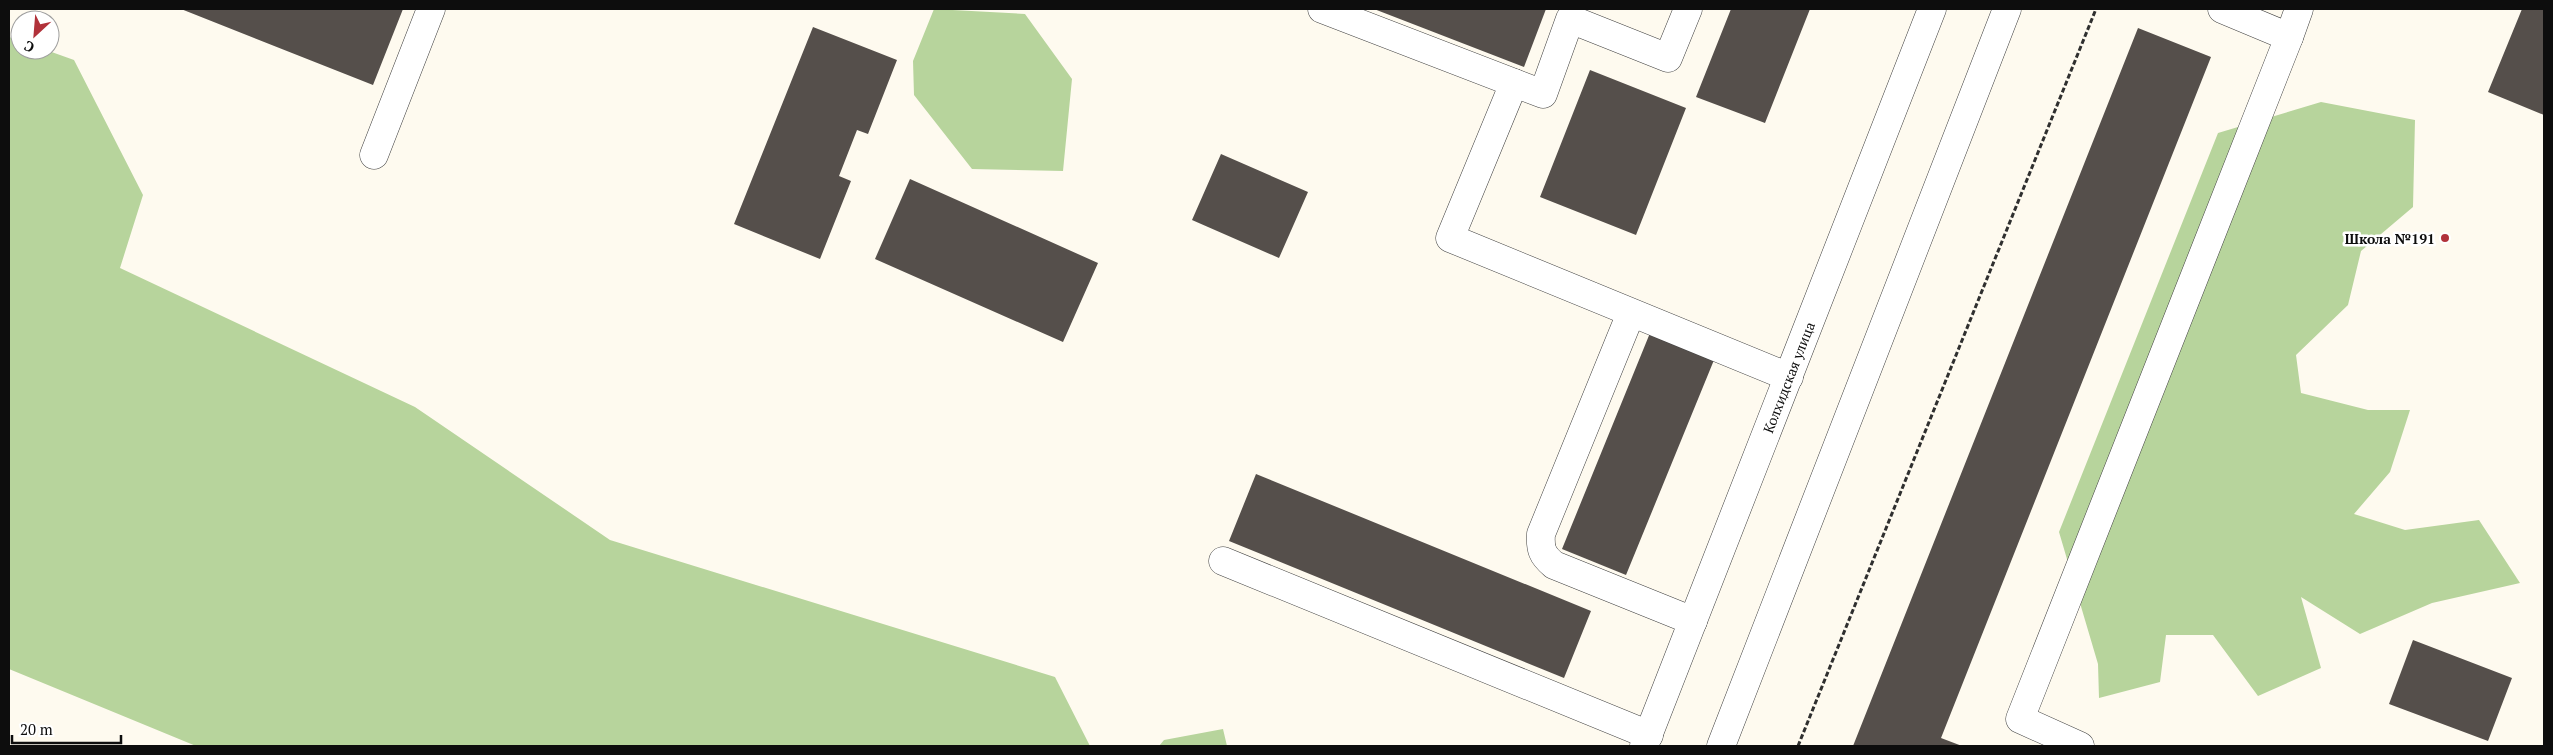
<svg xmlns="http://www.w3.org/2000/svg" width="2553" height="755" font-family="'PT Serif',serif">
  <rect width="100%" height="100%" fill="#fefaef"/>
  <path fill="#b7d49c" d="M934,9L1025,14L1072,79L1063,171L972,169L914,95L913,61Z
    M9,37L20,41V50H46L74,60L143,195L120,268L415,407L610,540L1055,677L1090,746H196L9,669Z
    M2321,102L2415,120L2413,207L2361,251L2348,305L2296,355L2301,393L2368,410H2410L2390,472L2354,514L2405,530L2479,520L2520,583L2432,603L2360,634L2301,597L2321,668L2258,696L2213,635H2166L2160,682L2099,698L2098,664L2059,532L2218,133Z
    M1223,729L1227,746H1159L1164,740Z"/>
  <path fill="#554f4b" d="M181,9H403L373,85Z
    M1374,9H1546L1524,67Z
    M1731,9H1810L1765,123L1696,97Z
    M2522,9H2544V115L2488,92Z
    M813,27L897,60L868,134L857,130L839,176L851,181L820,259L734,224Z
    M2138,28L2211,57L1941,738L1962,746H1853Z
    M1590,70L1686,108L1636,235L1540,197Z
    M1221,154L1308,192L1279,258L1192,220Z
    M910,179L1098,263L1063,342L875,259Z
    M1650,333L1714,360L1626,575L1562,549Z
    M1256,474L1591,611L1564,678L1229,541Z
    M2413,640L2512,678L2488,741L2389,704Z"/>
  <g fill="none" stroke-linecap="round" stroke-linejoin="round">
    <defs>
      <g id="minor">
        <path d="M1322,9L1543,94L1570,19L1668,58L1688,9"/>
        <path d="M2222,9L2289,37L2299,9"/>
        <path d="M1514,83L1450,238L1789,377"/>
        <path d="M374,155L431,9"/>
        <path d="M1631,313L1541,534C1540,549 1542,555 1554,565L1693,621"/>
        <path d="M1223,561L1649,735"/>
        <path id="s1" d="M1644,746L1932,9"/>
        <path d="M1721,746L2007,9"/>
        <path d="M2080,746L2020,719L2289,37"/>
      </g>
    </defs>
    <use href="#minor" stroke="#404040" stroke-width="29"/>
    <path stroke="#2f2f2f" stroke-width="3" stroke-dasharray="5 2.5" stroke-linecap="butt" d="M1798,746L2096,9"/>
    <use href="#minor" stroke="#fff" stroke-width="28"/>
  </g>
  <circle fill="#b1323a" stroke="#fff" stroke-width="2" cx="2445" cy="238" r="5"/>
  <g text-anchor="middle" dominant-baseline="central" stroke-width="5" stroke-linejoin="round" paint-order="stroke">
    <g font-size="14" font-weight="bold" fill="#0d0d0d" stroke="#fff" text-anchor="end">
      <text x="2435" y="238">Школа №191</text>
    </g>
    <g font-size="14" fill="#0d0d0d" stroke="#fff">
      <text stroke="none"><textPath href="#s1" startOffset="396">Колхидская улица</textPath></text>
    </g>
  </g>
  <rect width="2553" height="755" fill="none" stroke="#0d0d0d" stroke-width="20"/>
  <g transform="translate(35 35) rotate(206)"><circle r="24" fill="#ffffff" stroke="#9e9e9e"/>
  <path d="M0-4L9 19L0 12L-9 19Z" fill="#b1323a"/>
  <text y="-8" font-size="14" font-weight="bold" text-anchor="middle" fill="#0d0d0d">С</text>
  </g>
  <path d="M12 735v8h109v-8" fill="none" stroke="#0d0d0d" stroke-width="2.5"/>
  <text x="20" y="735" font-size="15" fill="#0d0d0d" stroke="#ffffff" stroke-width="4" paint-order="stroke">20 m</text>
</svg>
